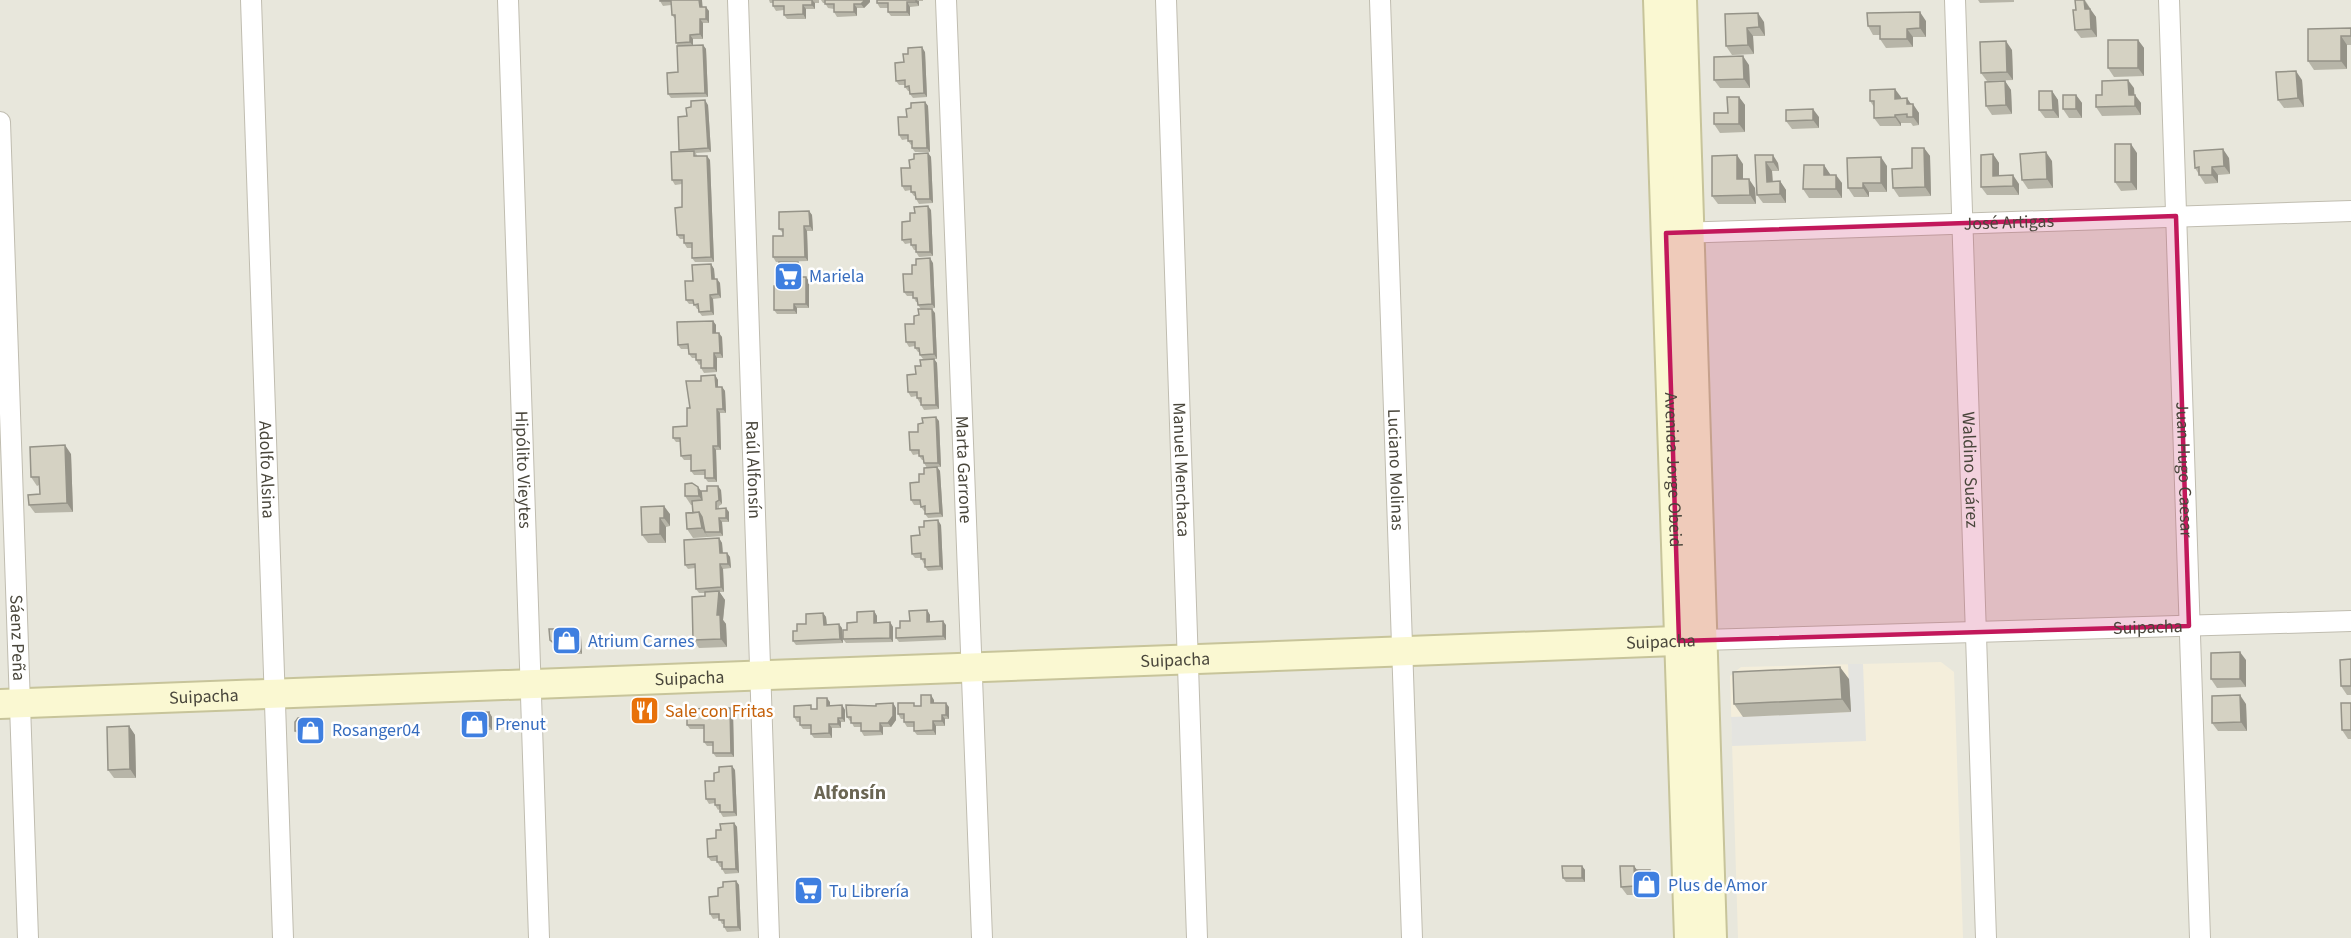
<svg xmlns="http://www.w3.org/2000/svg" width="2351" height="938" font-family="'Source Sans 3',sans-serif">
  <rect width="100%" height="100%" fill="#f5f4ed"/>
  <path fill="#e8e7dc" d="M0,0H2351V938H0Z"/>
  <path fill="#f4eedb" d="M1941,662L1954,672L1963,938H1738L1730,676L1741,667Z"/>
  <path fill="#e4e4e0" d="M1848,664H1863L1866,741L1732,746L1731,717L1850,712Z"/>
  <g fill="none" stroke-linecap="round" stroke-linejoin="round">
    <defs>
      <g id="minor">
        <path id="s1" d="M251,0L283,938"/>
        <path id="s2" d="M508,0L539,938"/>
        <path id="s3" d="M738,0L769,938"/>
        <path id="s4" d="M946,0L982,938"/>
        <path id="s5" d="M1166,0L1197,938"/>
        <path id="s6" d="M1380,0L1412,938"/>
        <path id="s7" d="M1955,0L1986,938"/>
        <path id="s8" d="M2169,0L2200,938"/>
        <path id="s9" d="M0,122L28,938"/>
        <path id="s10" d="M1677,233L2351,211"/>
        <path id="s11" d="M1702,640L2351,621"/>
      </g>
      <g id="secondary">
        <path id="s12" d="M1658,0L1689,938"/>
        <path d="M1682,0L1712,938"/>
        <path id="s13" d="M0,704L1702,640"/>
      </g>
    </defs>
    <use href="#minor" stroke="#c0bdb0" stroke-width="22"/>
    <use href="#secondary" stroke="#c7c49a" stroke-width="32"/>
    <use href="#minor" stroke="#fff" stroke-width="20"/>
    <use href="#secondary" stroke="#faf8d2" stroke-width="28"/>
  </g>
  <path fill="#b7b5a8" d="M702,0V7L709,11V23H703V39H693V45H703L706,49L708,97L671,98L668,94L678,72V46L676,43L675,19L672,15L671,5L663,6L660,1Z
    M769,0H819V3H815V9H806V19H787L784,15V10L776,11L773,6V3H770Z
    M821,0H870V2L864,8H857V16L837,17L834,12V9L828,8L825,3H823Z
    M877,0H923V1H919V6L910,7V16H891L888,12V8H880L877,3Z
    M1978,0H2014V2L1980,3Z
    M2075,0H2085L2090,8V10L2096,17L2097,37L2081,38L2075,30L2076,10Z
    M1725,14L1764,22L1765,36H1753L1754,54L1732,55L1726,46Z
    M1926,21V37H1913V47L1886,48L1880,39V35H1873L1868,26Z
    M2351,28V45H2347V69L2314,70L2308,61Z
    M2138,40L2144,48V76L2114,77L2108,68Z
    M2012,50L2013,80L1987,81L1981,73Z
    M925,52L927,97L913,98L910,94L909,91H908L905,87V85H899L896,81L904,62Z
    M1749,65L1750,88H1720L1714,80Z
    M2302,80L2304,107L2284,108L2278,100Z
    M2005,81L2011,90L2012,114L1992,115L1986,106Z
    M2134,88V95L2141,103V115L2102,116L2096,107L2102,95Z
    M2052,91L2058,100L2059,118H2045L2039,110Z
    M2076,95L2082,103V118H2069L2063,109Z
    M1739,97L1745,105V132L1720,133L1714,124L1728,113Z
    M1901,97V98L1911,104L1919,113V125L1913,126L1911,123H1901V126H1880L1874,118V107L1870,101Z
    M925,102L928,106L930,152H915L912,148V145H911L908,141V139L902,140L899,135L911,108Z
    M708,105L711,152L696,153L697,156L710,160L714,262H695L692,258V248H687L684,243V239H680L677,235L682,207V184L675,185L672,180L680,152L679,150L687,116Z
    M1819,117V128L1792,129L1786,121Z
    M1924,148L1930,156L1931,196L1899,197L1893,188L1912,168Z
    M928,153L931,157L933,203L919,204L916,199L915,196H914L911,192V190L905,191L902,186L914,159Z
    M2137,153V190L2121,191L2115,182Z
    M1993,154L1999,163V176L2019,184V195H1987L1981,187Z
    M1755,155L1778,163L1779,171H1772L1773,182L1780,181L1786,190V203H1763L1757,195Z
    M2229,158L2230,174L2218,175V183L2205,184L2195,168Z
    M2052,161L2053,188L2028,189L2022,180Z
    M1743,164V179L1755,188L1756,204H1718L1712,196Z
    M1824,165L1830,175L1842,183V198H1809L1803,189Z
    M1887,166V192H1869V197H1854L1848,188Z
    M931,210L933,256L919,257L916,252V250H914L911,245V243L905,244L902,240L910,221Z
    M809,211L812,215L813,231H807L808,261L776,262L773,257L783,236V233L779,229Z
    M798,262L801,266V277L809,281V308H797V314H777L774,310L783,286V284H782L779,280Z
    M933,263L935,308L921,309L918,305V302H916L913,296H907L904,292L916,265Z
    M711,264L714,269L715,279L720,283L721,298L713,299L714,315L702,316L699,312L698,309H697L694,304H689L686,300L693,281Z
    M935,313L937,359H923L920,355V352H918L915,348V346L909,347L906,342L914,324Z
    M713,321L716,325V333L722,337L723,358H717V372L704,373L701,368V364L699,365L696,360V358H692L689,354V349H681L678,345Z
    M934,359L937,363L939,409L924,410L921,405V403H920L917,398V396L911,397L908,392L921,366Z
    M715,375L718,380V387H722L725,391L726,413H720L721,450H716L717,482H708L705,478V475H694L691,471V460H684L681,456L680,442H676L673,438L687,426L690,408L701,381Z
    M939,421L941,467H937L940,471L943,517L928,518L925,514V511H924L921,507L920,505H914L911,500L927,468L924,463V460H922L919,456V454L913,455L910,450L918,432Z
    M71,454L73,512L35,513L29,505L40,494L39,485L37,486L31,477Z
    M698,487L701,491L721,490L722,504L719,506V509L729,512V522H722L723,536L693,538L687,529L693,513V505H691L685,496Z
    M641,507L670,514V526L666,527V543H648L642,535Z
    M941,525L943,570L928,571L925,567V564H924L921,558H915L912,554L924,527Z
    M719,538L722,543L723,553H727L730,557L731,568L723,569L724,592H719L725,600L723,620L726,624L727,647L699,648L693,640L705,596V593H699L696,589L695,568L688,569L685,565Z
    M927,610L930,615V622L946,625V640L899,642L896,638L900,628L910,621Z
    M874,611L877,616V623L890,622L893,627V642L846,643L843,639L847,630L857,622Z
    M823,613L826,617L827,624L842,628L843,643L796,645L793,641L797,631L806,624Z
    M575,629L581,637L582,654H566L553,644L550,640Z
    M2351,659V695H2347L2341,686Z
    M2246,660V687L2217,688L2211,679Z
    M1849,679L1851,712L1743,717L1734,704Z
    M934,700V703L949,707V719H945V726H936V735H917L914,731V727H907L904,722V719H901L898,714L917,706H921Z
    M830,702V706L842,705L845,710V722H841V728H832V738H814L811,734V729H803L800,725V722H797L794,717L813,709H817Z
    M893,703L896,708V720L891,727H883V735L864,736L861,731V727H854L851,721H850L847,717L876,706Z
    M2351,703V739H2348L2342,730Z
    M2246,704L2247,731H2218L2212,723Z
    M489,712L492,717V730L468,731L465,726Z
    M733,712L734,757H716L713,753V746H707L704,742V729H690L687,725Z
    M323,722L324,735H298L295,731Z
    M129,726L135,735L136,778H114L108,770Z
    M735,770L737,816L723,817L720,812V809L718,810L715,805V803L709,804L706,799L714,781Z
    M734,823L737,827L739,873L725,874L722,869V867H720L717,862V861H711L708,857L716,838Z
    M1582,866L1585,870V882H1566L1563,878Z
    M1634,866L1637,870H1650L1653,874V895H1627L1621,887Z
    M736,881L739,885L741,931L727,932L724,927V924H722L719,918L713,919L710,914L723,887Z"/>
  <path fill="#959388" d="M699,0H702L703,11L700,7Z
    M812,0L815,3V9L812,5Z
    M865,0H870V2L864,8L861,4Z
    M916,0L919,1V6L916,2Z
    M2084,0L2096,17L2097,37L2091,29L2085,9Z
    M907,2L910,7V16L907,12Z
    M854,4L857,8V16L854,12Z
    M803,5L806,9V19L803,14Z
    M706,7L709,11V23L706,19Z
    M1920,12L1926,21V37L1920,28Z
    M1758,13L1764,22L1765,36L1759,27Z
    M700,19L703,23V39L700,34Z
    M1747,28L1753,36L1754,54L1748,45Z
    M1907,29L1913,37V47L1907,39Z
    M690,35L693,39V46L690,42Z
    M2341,36L2347,45V69L2341,61Z
    M2138,40L2144,48V76L2138,68Z
    M2006,41L2012,50L2013,80L2007,72Z
    M703,45L706,49L708,97L705,93Z
    M922,47L925,52L927,97L924,93Z
    M1743,56L1749,65L1750,88L1744,79Z
    M2296,71L2302,80L2304,107L2298,98Z
    M2128,80L2134,88L2135,103L2129,95Z
    M2005,81L2011,90L2012,114L2006,105Z
    M1895,89L1901,97V107L1895,99Z
    M2052,91L2058,100L2059,118L2053,110Z
    M2076,95L2082,103V118L2076,109Z
    M2135,95L2141,103V115L2135,106Z
    M1739,97L1745,105V132L1739,124Z
    M1907,98L1913,107V104L1919,113V125L1913,117L1907,104Z
    M705,100L708,105L711,152L708,148Z
    M925,102L928,106L930,152L927,148Z
    M1813,109L1819,117V128L1813,120Z
    M1895,115L1901,123V126L1895,117Z
    M2131,144L2137,153V190L2131,182Z
    M1924,148L1930,156L1931,196L1925,187Z
    M2223,149L2229,158L2230,174L2224,166Z
    M2046,152L2052,161L2053,188L2047,179Z
    M928,153L931,157L933,203L930,199Z
    M1993,154L1999,163V184L1993,176Z
    M1737,155L1743,164V188L1737,179Z
    M1773,155L1778,163L1779,171L1773,162Z
    M707,156L710,160L714,262L711,257Z
    M1881,157L1887,166V192L1881,183Z
    M1766,162L1772,171L1773,190L1767,182Z
    M1824,165L1830,174V183L1824,175Z
    M2212,167L2218,175V183L2212,175Z
    M1836,175L1842,183V198L1836,189Z
    M2013,175L2019,184V195L2013,186Z
    M1749,179L1755,188L1756,204L1750,195Z
    M1780,181L1786,190V203L1780,194Z
    M1863,183L1869,192V197L1863,188Z
    M928,206L931,210L933,256L930,252Z
    M809,211L812,215L813,231L810,226Z
    M804,226L807,231L808,261L805,257Z
    M930,258L933,263L935,308L932,304Z
    M798,262L801,266V281L798,277Z
    M711,264L714,269L715,283L712,279Z
    M806,277L809,281V308L806,304Z
    M717,279L720,283L721,298L718,294Z
    M710,295L713,299L714,315L711,311Z
    M794,304L797,308V314L794,310Z
    M932,309L935,313L937,359L934,354Z
    M713,321L716,325V338L713,333Z
    M719,333L722,337L723,358L720,353Z
    M714,353L717,358V372L714,368Z
    M934,359L937,363L939,409L936,405Z
    M715,375L718,380V391L716,387Z
    M722,387L725,391L726,413L723,409Z
    M717,409L720,413L721,450L718,446Z
    M936,417L939,421L941,467L938,463Z
    M65,445L71,454L73,512L67,503Z
    M713,446L716,450L717,482L714,478Z
    M937,467L940,471L943,517L940,513Z
    M718,486L721,490L722,504L719,500Z
    M698,487L704,495L705,505L699,496Z
    M664,506L670,514V526L664,518Z
    M726,508L729,512V522L726,518Z
    M699,512L705,521V532L708,537L702,528Z
    M660,518L666,527V543L660,534Z
    M719,518L722,522L723,536L720,532Z
    M938,520L941,525L943,570L940,566Z
    M719,538L722,543L723,557L720,553Z
    M727,553L730,557L731,568L728,564Z
    M720,564L723,569L724,592L721,587Z
    M719,591L725,600L723,620L726,624L727,647L721,639L717,615Z
    M927,610L930,615V626L927,622Z
    M874,611L877,616V627L874,623Z
    M823,613L826,617L827,629L824,625Z
    M943,621L946,625V640L943,636Z
    M890,622L893,627V642L890,638Z
    M839,624L842,628L843,643L840,639Z
    M578,633L581,637L582,654L579,650Z
    M2240,652L2246,660V687L2240,679Z
    M1840,667L1849,679L1851,712L1842,699Z
    M931,695L934,700V707L931,703Z
    M2240,695L2246,704L2247,731L2241,722Z
    M827,698L830,702V710L827,706Z
    M893,703L896,708V720L891,727L888,723Z
    M946,703L949,707V719L946,715Z
    M842,705L845,710V722L842,718Z
    M730,708L733,712L734,757L731,753Z
    M489,712L492,717V730L489,726Z
    M942,715L945,719V726L942,721Z
    M320,718L323,722L324,735L321,730Z
    M838,718L841,722V728L838,724Z
    M933,721L936,726V735L933,730Z
    M880,723L883,727V735L880,731Z
    M829,724L832,728V738L829,733Z
    M129,726L135,735L136,778L130,769Z
    M732,766L735,770L737,816L734,812Z
    M734,823L737,827L739,873L736,869Z
    M1582,866L1585,870V882L1582,878Z
    M1634,866L1640,874L1638,891L1635,886Z
    M1650,870L1653,874V895L1650,890Z
    M736,881L739,885L741,931L738,927Z"/>
  <path fill="#d5d2c3" stroke="#959388" stroke-width="1.5" d="M660,0H699L700,7H706V19H700V34L690,35V42L676,43L675,15H672L671,1H660Z
    M773,0H812V5H803V14L784,15V6H773Z
    M825,0H865L861,4H854V12H834V4H825Z
    M877,0H916V2H907V12H888V3H877Z
    M2075,0H2084L2085,9H2090L2091,29L2075,30L2073,10H2076Z
    M1920,12V28L1907,29V39H1880V26H1868L1867,13Z
    M1758,13L1759,27L1747,28L1748,45L1726,46L1725,14Z
    M2351,28V36H2341V61H2308V29Z
    M2108,40H2138V68H2108Z
    M2006,41L2007,72L1981,73L1980,42Z
    M703,45L705,93L668,94L667,73L678,72L677,46Z
    M922,47L924,93L910,94L909,86L905,87V80L896,81L895,63L904,62L903,54H908V48Z
    M1743,56L1744,79L1714,80V57Z
    M2296,71L2298,98L2278,100L2276,72Z
    M2128,80L2129,95H2135V106L2096,107V95H2102V81Z
    M2005,81L2006,105L1986,106L1985,82Z
    M1895,89V99L1907,98V104H1913V117H1907V114L1895,115V117L1874,118V101H1870V90Z
    M2039,91H2052L2053,110H2039Z
    M2063,95H2076V109H2063Z
    M1727,97H1739V124H1714V113H1728Z
    M705,100L708,148L679,150L678,117L687,116L686,108L691,107V101Z
    M925,102L927,148H912V141H908V135H899L898,117H907L906,109L911,108V103Z
    M1813,109V120L1786,121V110Z
    M2115,144H2131V182H2115Z
    M1912,148H1924L1925,187L1893,188L1892,169L1912,168Z
    M2223,149L2224,166L2212,167V175H2199V167L2195,168L2194,151Z
    M694,151V156H707L711,257L692,258V243H684V235H677L675,208L682,207V180H672L671,152Z
    M2046,152L2047,179L2022,180L2020,154Z
    M928,153L930,199H916L915,192H911V186H902L901,168H910L909,160L914,159V154Z
    M1993,154V176L2013,175V186L1981,187V155Z
    M1737,155V179H1749L1750,195L1712,196V156Z
    M1755,155H1773V162H1766L1767,182L1780,181V194L1757,195Z
    M1881,157V183H1863V188H1848L1847,158Z
    M1804,165H1824V175H1836V189H1803Z
    M928,206L930,252H916V245H911V239L902,240V222L910,221V213H915L914,207Z
    M809,211L810,226H804L805,257H773V236H783V229H779V212Z
    M930,258L932,304L918,305L917,298H913V292H904L903,274H912V265H916V259Z
    M779,262H798V277H806V304H794V310H774V286H783V280H779Z
    M711,264L712,279H717L718,294L710,295L711,311L699,312L698,304L694,305L693,300H686L685,281H693L692,265Z
    M918,309H932L934,354L920,355L919,348H915V342H906L905,324H914V316L919,315Z
    M713,321V333H719L720,353H714V368H701V360H696V354H689L688,344L678,345L677,322Z
    M934,359L936,405H921V398H917V392H908L907,375L916,374L915,366H921L920,360Z
    M715,375L716,387H722L723,409H717L718,446H713L714,478H705V470L691,471V455L681,456L680,438H673V427L687,426V408H690L686,381H701V376Z
    M936,417L938,463H924L923,456H919V450H910L909,432H918V424L923,423L922,418Z
    M65,445L67,503L29,505L28,495L40,494L39,477H31L30,447Z
    M937,467L940,513L925,514V506L921,507L920,500H911L910,483L919,482V474H924V468Z
    M692,483L698,487L699,496H685V484Z
    M707,486H718L719,500L716,502V509L726,508V518H719L720,532H705L702,517L699,512L693,513L692,501L702,500L701,491H707Z
    M664,506V518H660V534L642,535L641,507Z
    M699,512L702,528L687,529L686,513Z
    M938,520L940,566L925,567V559H921V553L912,554L911,536L920,535L919,527H924V521Z
    M719,538L720,553H727L728,564H720L721,587L696,589L695,564L685,565L684,540Z
    M719,591L717,615H720L721,639L693,640L692,597L705,596V592Z
    M927,610V622L943,621V636L896,638V628H900V621H910L909,611Z
    M874,611V623L890,622V638L843,639V630H847V623L857,622V612Z
    M823,613L824,625L839,624L840,639L793,641V631H797V624H806V614Z
    M549,629H575V633H578L579,650H563L550,640Z
    M2240,652V679H2211V653Z
    M2351,659V686H2341L2340,660Z
    M1840,667L1842,699L1734,704L1733,672Z
    M921,695H931V703H946V715H942V721H933V730L914,731V722H904V714H898V703H914V706H921Z
    M2240,695L2241,722L2212,723V696Z
    M817,698H827V706L842,705V718H838V724H829V733L811,734V725H800V717H794V706L811,705V709H817Z
    M893,703V716L888,723H880V731H861V723H851V717H847L846,705L876,706V704Z
    M2341,703H2351V730H2342Z
    M730,708L731,753H713V742H704V725H687V709Z
    M489,712V726H465L464,713Z
    M298,718H320L321,730L295,731V722Z
    M129,726L130,769L108,770L107,727Z
    M732,766L734,812H720V805H715V799H706L705,781H714V773L719,772V767Z
    M734,823L736,869H722V862H717V856L708,857L707,839L716,838V830H721L720,824Z
    M1562,866H1582V878H1563Z
    M1620,866H1634L1635,886L1621,887Z
    M1637,870H1650V890L1638,891Z
    M736,881L738,927H724V920H719V914H710L709,897L718,896V888L723,887V882Z"/>
  <path fill="#c2185b" fill-opacity="0.2" stroke="#c2185b" stroke-width="4.5" stroke-linejoin="round" d="M2176,216L2189,626L1679,641L1666,233Z"/>
  <defs>
    <symbol id="supermarket-square" viewBox="-11 -11 22 22"><rect x="-9" y="-9" width="18" height="18" rx="4" fill="#3f7fe0" stroke="#fff"/><path d="M-6-5.5h2.5l.6 2H6L4.5 2H-2.5L-4.4-4H-6ZM-1.5 3.2a1.3 1.3 0 1 0 .1 0ZM3 3.2a1.3 1.3 0 1 0 .1 0Z" fill="#fff"/></symbol>
    <symbol id="shop-square" viewBox="-11 -11 22 22"><rect x="-9" y="-9" width="18" height="18" rx="4" fill="#3f7fe0" stroke="#fff"/><path d="M-5-2.5h2.3a2.7 3.5 0 0 1 5.4 0H5L5.5 6h-11ZM-1.5-2.5h3a1.5 2.3 0 0 0-3 0Z" fill="#fff"/></symbol>
    <symbol id="restaurant-square" viewBox="-11 -11 22 22"><rect x="-9" y="-9" width="18" height="18" rx="4" fill="#e8710a" stroke="#fff"/><path d="M-5-6h1v4h1v-4h1v4h1v-4h1v5L-1.5 .5V6h-2V.5L-5-1ZM5-6V6H3V1.5H1.5Q1.5-4 5-6Z" fill="#fff"/></symbol>
  </defs>
  <g fill-rule="evenodd">
    <use href="#supermarket-square" x="772" y="260" width="33" height="33"/>
    <use href="#shop-square" x="550" y="624" width="33" height="33"/>
    <use href="#restaurant-square" x="628" y="694" width="33" height="33"/>
    <use href="#shop-square" x="458" y="708" width="33" height="33"/>
    <use href="#shop-square" x="294" y="714" width="33" height="33"/>
    <use href="#shop-square" x="1630" y="868" width="33" height="33"/>
    <use href="#supermarket-square" x="792" y="874" width="33" height="33"/>
  </g>
  <g text-anchor="middle" dominant-baseline="central" stroke-width="5" stroke-linejoin="round" paint-order="stroke">
    <g font-size="18" fill="#49463b" stroke="#fff">
      <text stroke="none"><textPath href="#s10" startOffset="332">José Artigas</textPath></text>
      <text stroke="none"><textPath href="#s1" startOffset="470">Adolfo Alsina</textPath></text>
      <text stroke="none"><textPath href="#s2" startOffset="470">Hipólito Vieytes</textPath></text>
      <text stroke="none"><textPath href="#s3" startOffset="470">Raúl Alfonsín</textPath></text>
      <text stroke="none"><textPath href="#s4" startOffset="470">Marta Garrone</textPath></text>
      <text stroke="none"><textPath href="#s5" startOffset="470">Manuel Menchaca</textPath></text>
      <text stroke="none"><textPath href="#s6" startOffset="470">Luciano Molinas</textPath></text>
      <text stroke="none"><textPath href="#s12" startOffset="470">Avenida Jorge Obeid</textPath></text>
      <text stroke="none"><textPath href="#s7" startOffset="470">Waldino Suárez</textPath></text>
      <text stroke="none"><textPath href="#s8" startOffset="470">Juan Hugo Caesar</textPath></text>
      <text stroke="none"><textPath href="#s11" startOffset="446">Suipacha</textPath></text>
      <text stroke="none"><textPath href="#s9" startOffset="516">Sáenz Peña</textPath></text>
      <text stroke="none"><textPath href="#s13" startOffset="1662">Suipacha</textPath></text>
      <text stroke="none"><textPath href="#s13" startOffset="1176">Suipacha</textPath></text>
      <text stroke="none"><textPath href="#s13" startOffset="690">Suipacha</textPath></text>
      <text stroke="none"><textPath href="#s13" startOffset="204">Suipacha</textPath></text>
    </g>
    <g font-size="18" fill="#366cbe" stroke="#fff" text-anchor="start">
      <text x="809" y="276">Mariela</text>
      <text x="588" y="641">Atrium Carnes</text>
      <text x="495" y="724">Prenut</text>
      <text x="332" y="730">Rosanger04</text>
      <text x="1668" y="885">Plus de Amor</text>
      <text x="829" y="891">Tu Librería</text>
    </g>
    <g font-size="18" fill="#c56008" stroke="#fff" text-anchor="start">
      <text x="665" y="711">Sale con Fritas</text>
    </g>
    <g font-size="20" font-weight="bold" fill="#6b6653" stroke="#fff">
      <text x="850" y="793">Alfonsín</text>
    </g>
  </g>
</svg>
